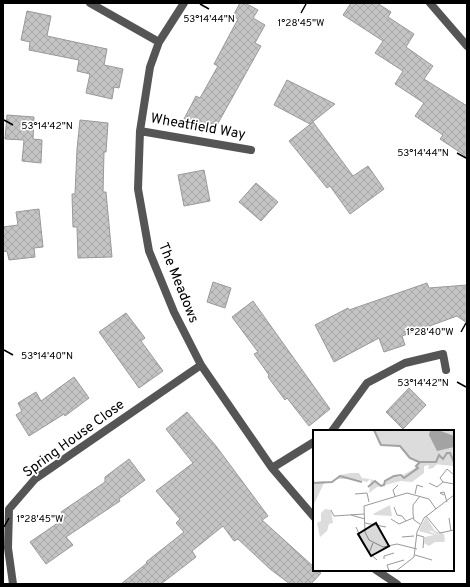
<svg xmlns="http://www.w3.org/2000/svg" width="470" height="587" font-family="Overpass,sans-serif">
  <defs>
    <pattern id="building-cross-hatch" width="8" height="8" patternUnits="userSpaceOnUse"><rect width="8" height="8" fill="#c4c4c4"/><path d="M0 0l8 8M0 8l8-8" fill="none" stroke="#a7a7a7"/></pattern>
  </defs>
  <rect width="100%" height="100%" fill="#fff"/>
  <path fill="url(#building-cross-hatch)" stroke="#999" d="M240,3H245L258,10L253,18L265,25L255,43L261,46L212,134L184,119L196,96L200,98L218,66L214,64L238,19L233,16Z
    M351,3H377L391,12L388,17L414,34L406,47L433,66L424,79L467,106V157L440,139L443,135L415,116L424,103L395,84L403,71L375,53L383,41L343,15Z
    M27,11L51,16L47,36L107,49L104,65L123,69L119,88L114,87L112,99L86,93L90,74L77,71L79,60L29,50L30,42L21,40Z
    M287,80L335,104L310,124L274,105Z
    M7,115L34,117L33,139L42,140L41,163L22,161L24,140L5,139Z
    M80,120L108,123L106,152H104L103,192H106L112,257L78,258L77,227H73L72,194H75L77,149Z
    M313,122L353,176L368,166L384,189L350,214L330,186L327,188L289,141Z
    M204,170L210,201L184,206L178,175Z
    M256,183L278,202L261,221L239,202Z
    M39,209L43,247L34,248L35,257L9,260L7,251L3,252V227L18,225L16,212Z
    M213,282L231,288L225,308L207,302Z
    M427,283L429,288L467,285V323L457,316L402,336L405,345L384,352L379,338L334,362L315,325L348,308L349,310Z
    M253,301L330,409L309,426L287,398L285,400L268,377L269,375L254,354L258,352L232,317Z
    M126,313L145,338L141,341L163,371L139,388L99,332Z
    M74,377L89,398L65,416L64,414L29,436L16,415L22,411L18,403L36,392L41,401Z
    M409,388L426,405L403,429L386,412Z
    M187,412L216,446L268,516L262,520L314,567V570L321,573L311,584H290L270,569L238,539L234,541L223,526L192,551L196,557L161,584H121L147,563L146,562L184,532L176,523L180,519L156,491L193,463L166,429Z
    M129,459L145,480L119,499L120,501L66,537L73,545L46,564L30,542L65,518L61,512L105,482V477Z"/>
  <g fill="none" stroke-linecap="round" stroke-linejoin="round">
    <path stroke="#555" stroke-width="8" d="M90,3L159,42
      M184,3L159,42L150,67L140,131L138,189L149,251L174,312L201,365L272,468L314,517
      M430,3L467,46
      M140,131L251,150
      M332,431L367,383L405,363L443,354L446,370
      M272,468L314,442
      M376,570L397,584
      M13,584L8,548L9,509L35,479L201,365"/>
  </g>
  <path fill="none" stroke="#000" stroke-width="1.5" d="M200,4L209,9M301,13L306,4M4,120L13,125M457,153L466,158M461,332L466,323M4,350L13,355M457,382L466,387M4,527L9,518"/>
  <g text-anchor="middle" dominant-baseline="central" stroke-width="3.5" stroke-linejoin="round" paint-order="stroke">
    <g font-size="14" fill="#000" stroke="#fff">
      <text transform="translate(198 127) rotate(10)">Wheatfield Way</text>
      <text transform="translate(178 283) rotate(68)">The Meadows</text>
      <text transform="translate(74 439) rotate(-36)">Spring House Close</text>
    </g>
  </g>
  <g transform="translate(313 430)">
    <rect width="141" height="141" fill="#fff"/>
    <path d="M113,87L122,101L131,104L132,110L119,101L106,100Z" fill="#dcdcdc"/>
    <path d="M61,0L76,10L124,34L120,38L115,39L116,35L111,36V43L99,52L88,51L64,57L56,63L58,49L69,55L81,45L87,47L102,38L106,32L97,29L87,16L66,14ZM38,43H46L49,48L57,49L54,52L42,49H23L26,45ZM12,79L18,80L20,93L16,94L14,101L7,107L4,93L8,91V83ZM111,99L127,106L132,110L131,112H122L116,116L111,113L112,107L121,105L105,101Z" fill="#dcdcdc"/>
    <path d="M62,0H141V36L120,34L108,36L107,32L96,29L87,17L66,14ZM0,47L2,52L12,51L1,74ZM77,75L79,86L61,85L60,84Z" fill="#dcdcdc"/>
    <path d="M125,0L141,6V17L124,21L116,5L117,1Z" fill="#a3a3a3"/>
    <path fill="none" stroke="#a3a3a3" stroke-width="2" d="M61,0L68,15L87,16L97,28L106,32M0,53L19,52L27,46L49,52M55,57L62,51L68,56L71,55L72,51L81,46L88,45L91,48L105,38L103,36L107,32H123L126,25L130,29L134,23H137L141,32"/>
    <path fill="none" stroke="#999" stroke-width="1" d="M141,45L134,39L127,48L130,52L141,54M116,53L124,57L130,52M42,64L54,63L56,72M102,64L104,55L110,57M131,65L127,63L131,62L134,72M82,66L80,60L85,55M81,77L84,85L89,86L93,91M18,80L21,86L51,84M38,85L52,89M113,86L127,103L141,100M136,88L138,101M78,89L86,94L100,88M52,93L73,97M107,94L101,90L100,84V75L107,66M43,97L51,115M104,105L111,107L110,118M89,107L101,106M60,113L56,123L64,130M104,119L84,114L70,117L56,110L52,102L51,76L94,63L116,69L123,79M102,125L119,130M71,129V126L81,123M76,141L74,135L91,130M83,141L101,127L104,102L111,88L141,65"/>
    <path fill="#000" fill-opacity="0.15" stroke="#000" stroke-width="2" d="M63,93L76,116L58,126L45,104Z"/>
    <rect width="141" height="141" fill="none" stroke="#000" stroke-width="2"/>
  </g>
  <g font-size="10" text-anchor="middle" fill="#000" stroke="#fff" stroke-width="3.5" stroke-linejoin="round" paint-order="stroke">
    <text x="209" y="22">53°14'44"N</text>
    <text x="301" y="26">1°28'45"W</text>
    <text x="47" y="129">53°14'42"N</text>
    <text x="423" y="156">53°14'44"N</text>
    <text x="430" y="335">1°28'40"W</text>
    <text x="47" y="359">53°14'40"N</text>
    <text x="423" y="386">53°14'42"N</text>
    <text x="40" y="522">1°28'45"W</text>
  </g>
  <rect width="470" height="587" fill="none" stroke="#000000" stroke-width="8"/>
</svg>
